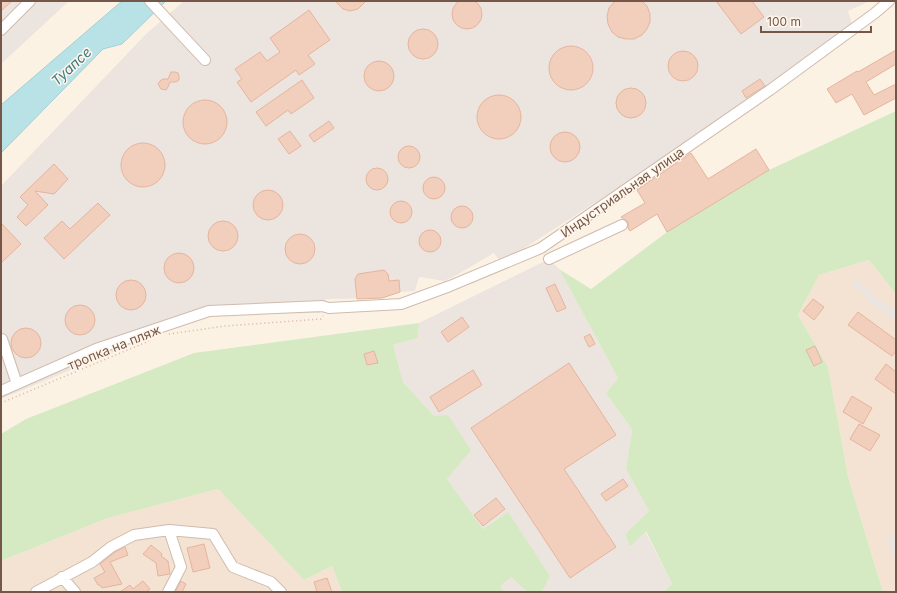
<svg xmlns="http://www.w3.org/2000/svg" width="897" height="593" font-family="Inter,sans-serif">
  <rect width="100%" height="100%" fill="#fcf2e4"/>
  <path fill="#f4e3d3" d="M869,260L896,294V592H883L848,476L828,367L798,315L819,275Z
    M218,489L304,580L332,566L342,592H1V561L108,518Z"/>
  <path fill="#ece4df" d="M1,1H69L1,64Z
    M184,1H870L848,11L852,24L747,100L648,169L501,263L494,253L453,277L444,281L420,277L418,280L415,291L400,292L382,298L326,299L320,313L219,314L185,322L1,399V186L146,34Z
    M549,259L559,269L618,378L606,393L632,430L626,469L649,511L625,534L630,547L645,531L672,584L664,592H542L550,576L507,513L483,529L447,479L434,416L403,382L393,345L418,338L419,323Z
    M857,279L872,291L871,293L896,311V322L864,298L865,296L852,285Z
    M894,534L896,539V561L885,538Z
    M511,577L527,592H504L499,586Z"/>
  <path fill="#d5eac3" d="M896,111V294L869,260L819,275L798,315L828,367L848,476L883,592H664L672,584L646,531L630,547L625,534L649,511L626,469L632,430L606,393L618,378L559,269L591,289L667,232L769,170Z
    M419,323L418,338L393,345L403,382L434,416L448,415L471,450L447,479L483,529L508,512L550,576L542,592H527L511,577L500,586L504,592H342L332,566L304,580L218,489L108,518L1,561V434L26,419L194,353Z"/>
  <path fill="#b9e2e6" stroke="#9fd2d8" d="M122,1H166L122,44L103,49L1,153V105Z"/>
  <path fill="#f2cfbc" stroke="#e5b49c" d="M452 14a15 15 0 1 1 30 0a15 15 0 1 1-30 0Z
    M1,1H12L1,11Z
    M335,1H366L358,9L350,11L343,9Z
    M615,1H642L647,6L650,14V22L647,29L642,35L634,39H626L618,37L612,32L608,24L607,16L609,8Z
    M716,1H752L764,17L741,34Z
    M309,10L330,40L308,55L315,64L299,75L296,70L251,102L237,82L242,79L235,69L260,52L267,61L280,52L270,38Z
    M408 44a15 15 0 1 1 30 0a15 15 0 1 1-30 0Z
    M549 68a22 22 0 1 1 44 0a22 22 0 1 1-44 0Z
    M896,50V64L866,82L874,95L896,84V98L864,115L852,94L836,103L827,89L857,71L858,72Z
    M668 66a15 15 0 1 1 30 0a15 15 0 1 1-30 0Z
    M364 76a15 15 0 1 1 30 0a15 15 0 1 1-30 0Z
    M171,72H175L178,73L179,76V80L176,82H170L168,87L166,90L161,89L158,84L160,81L163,79H168Z
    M760,79L765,86L746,98L742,91Z
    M302,80L314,98L291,114L288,110L266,126L256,112Z
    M616 103a15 15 0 1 1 30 0a15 15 0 1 1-30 0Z
    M477 117a22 22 0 1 1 44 0a22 22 0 1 1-44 0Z
    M183 122a22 22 0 1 1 44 0a22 22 0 1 1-44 0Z
    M329,121L334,128L314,142L309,135Z
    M290,131L301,146L289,154L278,139Z
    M550 147a15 15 0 1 1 30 0a15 15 0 1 1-30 0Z
    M121 165a22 22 0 1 1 44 0a22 22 0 1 1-44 0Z
    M398 157a11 11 0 1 1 22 0a11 11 0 1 1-22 0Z
    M756,149L769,170L667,232L657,214L630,231L628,228V222L621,217L645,203L637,190L691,153L708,179Z
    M54,164L68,179L54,194L35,191L48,205L26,226L17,217L28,205L20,197Z
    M366 179a11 11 0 1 1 22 0a11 11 0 1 1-22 0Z
    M423 188a11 11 0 1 1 22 0a11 11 0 1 1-22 0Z
    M253 205a15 15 0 1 1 30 0a15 15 0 1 1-30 0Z
    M390 212a11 11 0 1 1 22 0a11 11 0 1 1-22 0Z
    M98,203L110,215L64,259L44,238L62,221L70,229Z
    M451 217a11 11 0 1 1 22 0a11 11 0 1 1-22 0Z
    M208 236a15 15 0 1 1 30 0a15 15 0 1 1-30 0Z
    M1,223L21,244L1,263Z
    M419 241a11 11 0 1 1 22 0a11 11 0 1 1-22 0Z
    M285 249a15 15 0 1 1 30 0a15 15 0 1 1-30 0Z
    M164 268a15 15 0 1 1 30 0a15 15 0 1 1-30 0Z
    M384,270L388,274L389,281L399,280L400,292L382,298L357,299L355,279L358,274Z
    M116 295a15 15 0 1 1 30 0a15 15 0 1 1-30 0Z
    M555,284L566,308L557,312L546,288Z
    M813,299L824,307L814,320L803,311Z
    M65 320a15 15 0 1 1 30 0a15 15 0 1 1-30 0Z
    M858,312L896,340V351L892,356L848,325Z
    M462,317L469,327L448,342L441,332Z
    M11 343a15 15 0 1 1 30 0a15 15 0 1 1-30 0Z
    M590,334L595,344L589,347L584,337Z
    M815,346L822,362L814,366L806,350Z
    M374,351L378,363L367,365L364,354Z
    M569,363L616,435L564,469L616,547L570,578L471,428Z
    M886,364L896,372V394L875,379Z
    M473,370L482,385L439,412L430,397Z
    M852,396L872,408L863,424L843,412Z
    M859,424L880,435L870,451L850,439Z
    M623,479L628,486L606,501L601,494Z
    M496,498L505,509L483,526L474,515Z
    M204,544L210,568L193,572L187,548Z
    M151,545L162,554L161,556L168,561L170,574L158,576L156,563L143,554Z
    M125,547L128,555L110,562L122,584L102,588L100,585H98L94,578L105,572L100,564L115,552Z
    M327,578L332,592H317L314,582Z
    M143,581L150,589L146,592H120L130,585L133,589Z
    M181,581L186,584L182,592H175Z"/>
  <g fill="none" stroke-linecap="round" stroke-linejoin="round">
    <defs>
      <path id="minor" d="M150,1L205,60
        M1,30L30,1
        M549,259L622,225
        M2,339L17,384
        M1,391L96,349L209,311L322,306L329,308L401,304L450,286L541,248L770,90L875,13L889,1
        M62,577L75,592
        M36,592L92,562L111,547L134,535L169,530L213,534L233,567L271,582L281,592
        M168,592L181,567L169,530"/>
    </defs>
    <use href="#minor" stroke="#d0bbad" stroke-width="12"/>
    <path stroke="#d7b29f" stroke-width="1.5" stroke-dasharray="1 3" stroke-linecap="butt" d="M169,334L225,326L321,319L323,316
      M1,403L149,341"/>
    <use href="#minor" stroke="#fff" stroke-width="10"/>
  </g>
  <g text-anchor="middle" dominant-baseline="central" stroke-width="3" stroke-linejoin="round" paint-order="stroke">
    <g font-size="13" fill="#755749" stroke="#fff6eb">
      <text transform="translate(622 192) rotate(-35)">Индустриальная улица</text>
      <text transform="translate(114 347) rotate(-22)">тропка на пляж</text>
    </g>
    <g font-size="14" font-style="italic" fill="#407a82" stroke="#fff6eb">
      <text transform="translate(71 66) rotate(-43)">Туапсе</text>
    </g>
  </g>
  <rect width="897" height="593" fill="none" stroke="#755749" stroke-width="4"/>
  <path d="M761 26v6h110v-6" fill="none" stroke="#755749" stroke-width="2"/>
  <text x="767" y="26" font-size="12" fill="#755749" stroke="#fff6eb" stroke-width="3" paint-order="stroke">100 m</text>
</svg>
